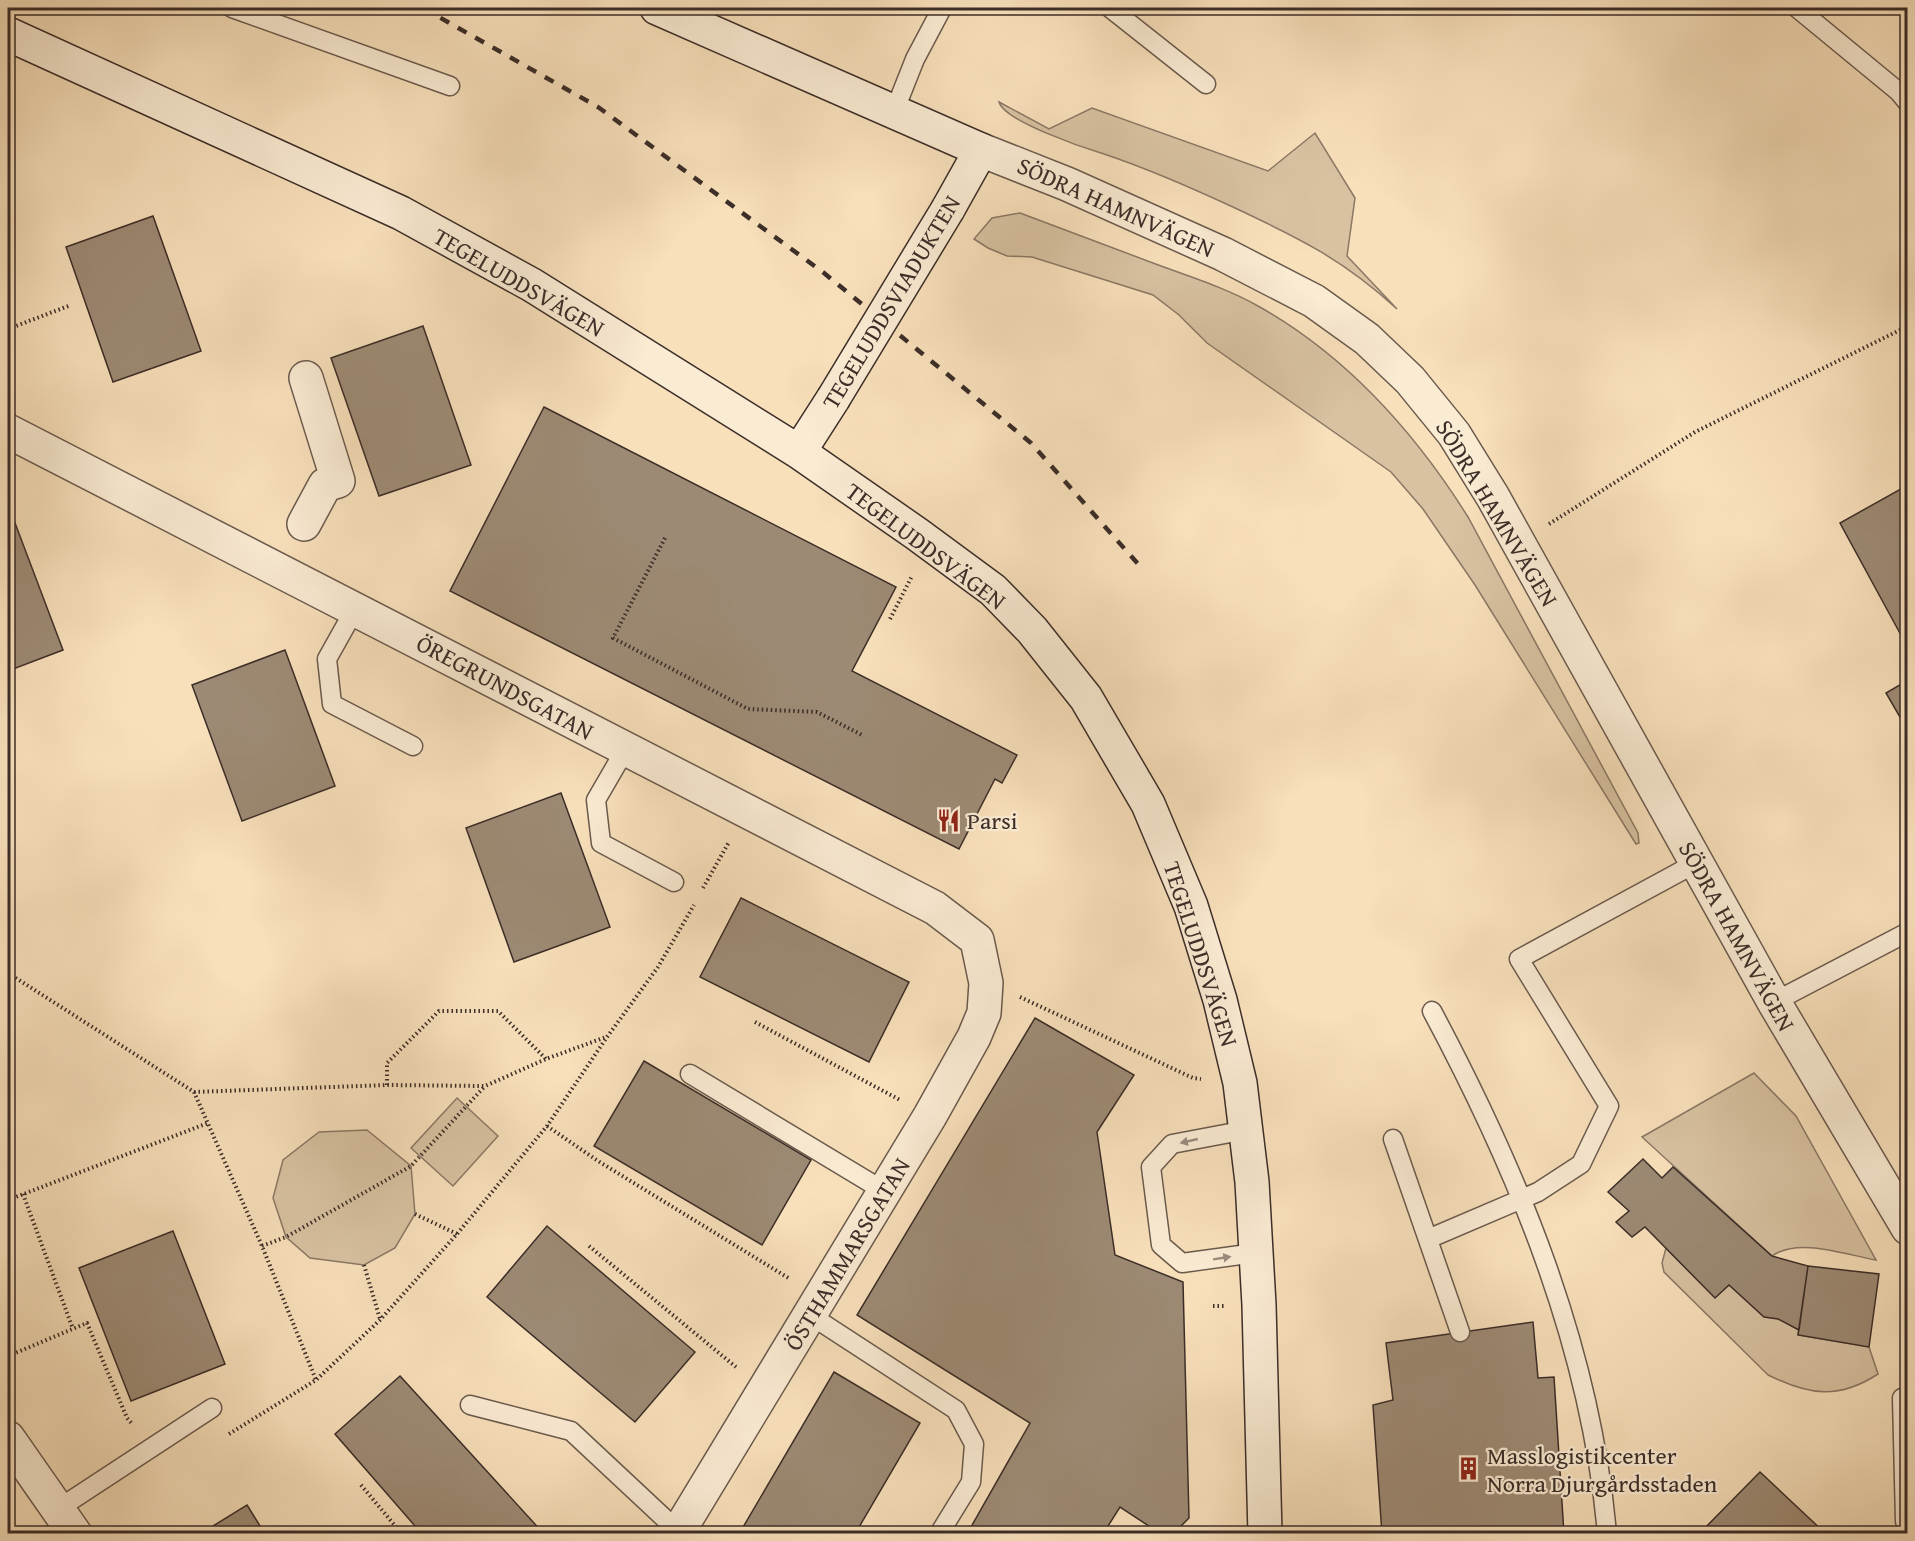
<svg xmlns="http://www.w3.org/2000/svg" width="1915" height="1541" font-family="'Gentium Book Plus',serif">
  <rect width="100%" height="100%" fill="#f8e0bb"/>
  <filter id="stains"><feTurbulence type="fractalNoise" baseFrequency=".00333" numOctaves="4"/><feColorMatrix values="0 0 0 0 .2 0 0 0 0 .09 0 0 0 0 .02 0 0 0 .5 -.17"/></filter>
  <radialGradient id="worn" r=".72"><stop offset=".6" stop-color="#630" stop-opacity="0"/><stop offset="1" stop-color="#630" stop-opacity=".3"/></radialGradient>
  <path fill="#d8c2a2" stroke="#8a7865" stroke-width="1.5" d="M999,102L1049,129L1092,108L1268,171L1315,133L1355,198L1347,256L1397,309C1344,260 1299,238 1235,208C1192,188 1149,169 1104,154C1084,148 1004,121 999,102Z
    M1020,213C1067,231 1114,248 1161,266C1194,278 1228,289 1258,306C1347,356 1414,431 1468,517L1638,833L1639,843L1636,844L1475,585L1423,509L1391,472L1207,343L1179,315L1153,295L1032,257L1007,256L988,248L974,239L992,218Z
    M1754,1073L1796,1116L1876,1260C1846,1255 1799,1237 1772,1256L1642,1137Z
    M457,1098L498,1136L453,1186L411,1148Z
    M367,1130L411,1166L415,1214L395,1248L364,1265L310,1258L286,1237L273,1198L283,1160L319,1132Z
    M1666,1248L1715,1297L1729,1285L1799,1330L1798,1335L1869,1347L1878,1374C1838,1400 1809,1395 1768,1375L1664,1272L1662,1263Z"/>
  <path fill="#9d8a74" stroke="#3b2d28" stroke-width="1.5" d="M153,216L201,351L113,382L66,247Z
    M423,326L471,465L379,496L331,358Z
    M544,407L896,587L852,671L1017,755L1002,783L995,779L959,849L450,591Z
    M1908,485V648L1840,523Z
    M12,515L63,650L8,671V517Z
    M285,650L335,786L242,821L192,685Z
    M1908,680V731L1886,693Z
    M561,793L610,927L514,962L466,828Z
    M741,898L909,982L869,1062L700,977Z
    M1035,1018L1134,1075L1097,1132L1115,1255L1183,1282L1189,1518L1173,1534H1161L1120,1507L1103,1534H967L1030,1423L857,1315Z
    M644,1061L811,1160L762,1245L594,1146Z
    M1643,1159L1662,1178L1673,1167L1772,1256L1808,1266L1799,1330L1778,1319L1764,1317L1729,1285L1715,1298L1645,1227L1632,1237L1616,1222L1629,1211L1608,1192Z
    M547,1226L695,1352L635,1422L487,1297Z
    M173,1231L225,1364L131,1401L79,1268Z
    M1808,1266L1879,1274L1869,1347L1798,1335Z
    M1533,1322L1538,1378L1554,1377L1564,1534H1382L1373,1405L1393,1400L1386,1343Z
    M834,1372L920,1423L855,1534H739Z
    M400,1376L544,1534H422L335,1434Z
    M1760,1472L1826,1534H1699Z
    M247,1505L265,1534H200Z"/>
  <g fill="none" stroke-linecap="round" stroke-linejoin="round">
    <defs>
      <path id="service" d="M232,8L450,86
        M1110,8L1206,84
        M1797,8L1899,92L1908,103
        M894,112L915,59L942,8
        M355,609L327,659L332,704L413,746
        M625,750L596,800L601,843L674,882
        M1774,1002L1908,932
        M1432,1011C1519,1174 1591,1348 1607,1534
        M690,1074L884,1191
        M1246,1130L1172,1144L1151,1167L1161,1245L1182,1263L1255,1253
        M1393,1139L1460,1332
        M1428,1239L1538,1192L1581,1164L1609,1106L1519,959L1696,863
        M810,1315L956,1410L974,1444L971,1482L939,1534
        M1902,1398L1905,1521L1908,1523
        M470,1405L571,1431L678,1531
        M58,1509L212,1408"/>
      <path id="minor" d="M8,431L935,908L977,940L986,983L984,1013L974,1037L930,1116L677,1534
        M304,524L325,485L338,481L306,378
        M8,1438L75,1534"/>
      <path id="tertiary" d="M981,150L1067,184L1223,254L1314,301L1367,339L1410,380L1454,434L1493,497L1774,1002L1908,1228"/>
      <path id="secondary" d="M657,8L981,150L948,209
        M8,34L401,213L532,285L799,452L917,534L993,590L1032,630L1086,698L1148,804L1191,906L1220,1000L1240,1083L1252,1182L1259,1305L1265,1534
        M799,452L833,399"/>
    </defs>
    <use href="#service" stroke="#6a5a4d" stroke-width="21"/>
    <use href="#minor" stroke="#6a5a4d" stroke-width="36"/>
    <use href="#tertiary" stroke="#6a5a4d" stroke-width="36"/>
    <use href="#secondary" stroke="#3b2d28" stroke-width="36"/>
    <path stroke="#3b2d28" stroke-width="4" stroke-dasharray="1.5 3" stroke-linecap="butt" d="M8,329L71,305
      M1549,524L1695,432L1908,326
      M665,538L613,638L748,709L817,712L864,736
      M890,619L912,576
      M703,888L729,842
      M8,973L194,1092L262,1246L316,1380
      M1020,997L1193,1078L1201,1079
      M755,1022L900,1100
      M387,1085V1063L439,1011H498L546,1059
      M194,1092L387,1085L485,1086L546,1059L606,1037
      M547,1126L598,1161L790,1279
      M23,1194L73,1329
      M8,1200L208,1123
      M415,1214L457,1234
      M262,1246L286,1237L411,1166L485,1086
      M589,1246L736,1367
      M364,1265L380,1319
      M1213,1306H1224
      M8,1356L87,1323L127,1418L133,1425
      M229,1434L316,1380L380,1320L457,1234L547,1126L607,1037L658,967L694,905
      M361,1485L402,1534"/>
    <use href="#service" stroke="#faebd3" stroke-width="18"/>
    <use href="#minor" stroke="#faebd3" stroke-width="33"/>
    <use href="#tertiary" stroke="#faebd3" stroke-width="33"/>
    <use href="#secondary" stroke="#faebd3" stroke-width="33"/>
    <path stroke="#3b2d28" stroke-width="4.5" stroke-dasharray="10 10" stroke-linecap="butt" d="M423,8L598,107L824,273L1031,443L1138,564"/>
    <defs>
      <path id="secondary-bridge" d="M833,399L948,209"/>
    </defs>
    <use href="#secondary-bridge" stroke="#3b2d28" stroke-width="36" stroke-linecap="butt"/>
    <use href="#secondary-bridge" stroke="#faebd3" stroke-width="33"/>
  </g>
  <defs><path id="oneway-solid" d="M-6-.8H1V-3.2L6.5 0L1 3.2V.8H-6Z" transform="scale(1.5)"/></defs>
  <g fill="#9a8c7e">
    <use href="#oneway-solid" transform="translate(1189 1141) rotate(167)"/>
    <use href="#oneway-solid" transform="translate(1222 1258) rotate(-9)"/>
  </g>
  <defs>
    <symbol id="restaurant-bare" viewBox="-9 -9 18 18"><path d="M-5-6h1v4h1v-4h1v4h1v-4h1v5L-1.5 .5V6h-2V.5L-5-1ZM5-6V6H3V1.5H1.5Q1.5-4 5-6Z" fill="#8f2418" stroke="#faebd3" stroke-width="2.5" paint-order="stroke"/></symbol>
    <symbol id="building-bare" viewBox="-9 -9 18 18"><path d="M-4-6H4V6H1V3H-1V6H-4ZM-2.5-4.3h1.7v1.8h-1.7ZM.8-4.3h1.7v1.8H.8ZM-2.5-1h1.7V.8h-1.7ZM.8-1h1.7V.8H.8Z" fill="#8f2418" stroke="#faebd3" stroke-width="2.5" paint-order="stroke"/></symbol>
  </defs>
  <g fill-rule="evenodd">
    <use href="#restaurant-bare" x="932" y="804" width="33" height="33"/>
    <use href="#building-bare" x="1452" y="1452" width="33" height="33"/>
  </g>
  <g text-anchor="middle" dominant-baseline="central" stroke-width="4.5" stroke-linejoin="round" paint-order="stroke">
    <g font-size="24" fill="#3b2d28" stroke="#faebd3">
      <text transform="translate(1116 207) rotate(24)">SÖDRA HAMNVÄGEN</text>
      <text transform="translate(519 282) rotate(30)">TEGELUDDSVÄGEN</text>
      <text transform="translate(891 302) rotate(-59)">TEGELUDDSVIADUKTEN</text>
      <text transform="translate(1497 513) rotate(59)">SÖDRA HAMNVÄGEN</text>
      <text transform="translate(926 546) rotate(37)">TEGELUDDSVÄGEN</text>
      <text transform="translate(505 687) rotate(28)">ÖREGRUNDSGATAN</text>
      <text transform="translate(1737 936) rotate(61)">SÖDRA HAMNVÄGEN</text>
      <text transform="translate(1201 954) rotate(72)">TEGELUDDSVÄGEN</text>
      <text transform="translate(847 1254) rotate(-59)">ÖSTHAMMARSGATAN</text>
    </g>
    <g font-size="24" fill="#3b2d28" stroke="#faebd3" text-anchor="start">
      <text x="967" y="820">Parsi</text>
      <text x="1487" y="1455">Masslogistikcenter<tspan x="1487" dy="28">Norra Djurgårdsstaden</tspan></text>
    </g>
  </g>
  <rect width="1915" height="1541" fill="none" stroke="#f8e0bb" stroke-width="30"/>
  <rect x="9" y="9" width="1897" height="1523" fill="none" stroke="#3b2d28" stroke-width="3"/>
  <rect x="15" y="15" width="1885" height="1511" fill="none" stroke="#3b2d28" stroke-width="1.5"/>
  <rect width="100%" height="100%" filter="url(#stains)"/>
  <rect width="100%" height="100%" fill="url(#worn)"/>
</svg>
